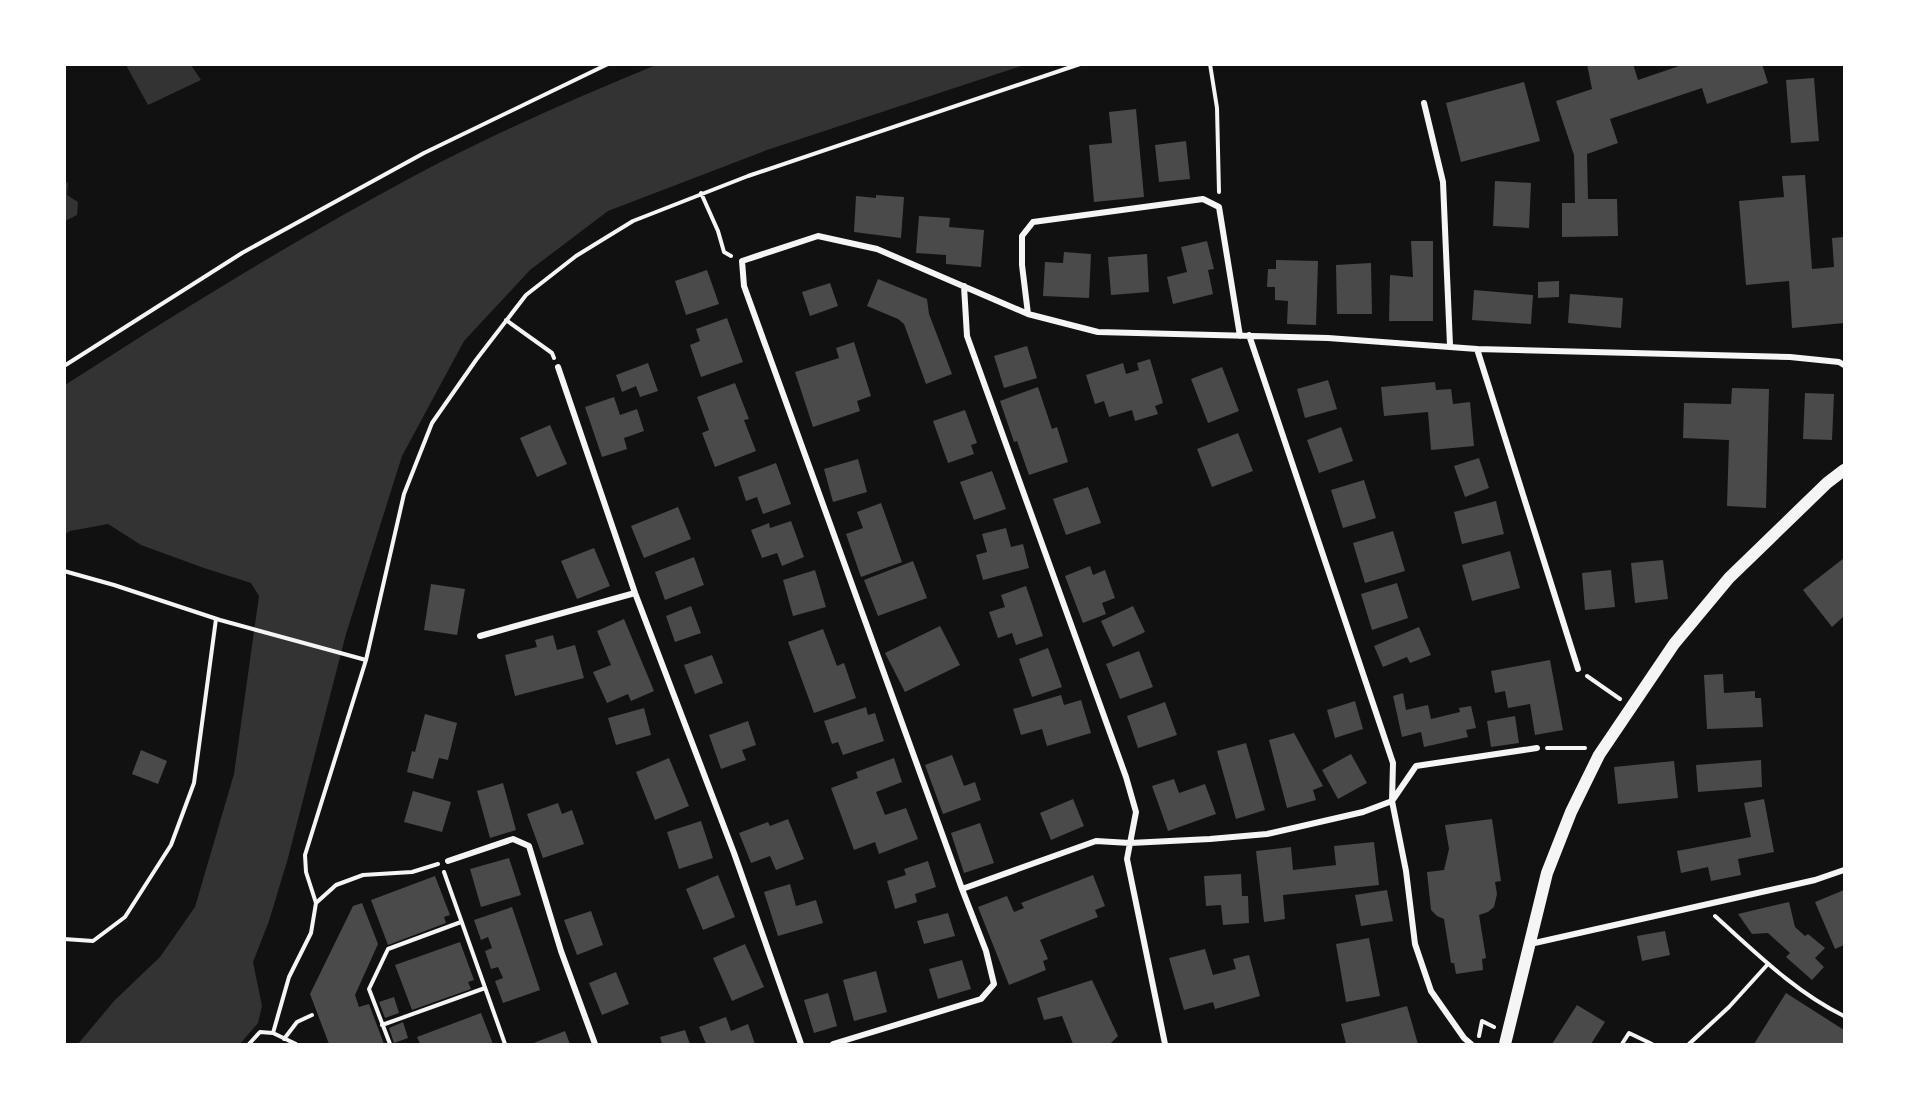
<svg xmlns="http://www.w3.org/2000/svg" width="1909" height="1109" font-family="Raleway,sans-serif">
  <rect width="100%" height="100%" fill="#111"/>
  <path fill="#333" d="M126,65H191L201,80L148,105Z
    M656,65H1024L767,150L608,211L530,270L464,341L402,456L346,634L288,858L269,921L253,962L262,1006L258,1023L240,1044H78L114,1001L160,957L195,907L234,774L259,596L251,583L204,568L141,545L108,524L70,531L65,534V385C178,312 293,241 412,177C491,135 573,99 656,65Z
    M65,181L68,183L67,195L78,202L77,215L65,221Z"/>
  <path fill="#4a4a4a" d="M1587,64H1633L1638,80L1685,64H1762L1768,83L1707,104L1702,88L1610,119L1618,143L1587,154L1588,199H1617L1618,236L1562,237V203H1575L1574,155L1556,101L1592,89Z
    M1814,78L1819,141L1791,143L1786,80Z
    M1524,82L1540,141L1461,162L1446,103Z
    M1136,109L1144,197L1094,202L1089,145L1112,143L1109,112Z
    M1186,141L1190,179L1159,182L1155,145Z
    M1805,175L1812,269L1834,267L1832,238L1844,237V323L1792,328L1789,281L1746,285L1739,201L1784,197L1782,176Z
    M1495,181L1531,183L1529,228L1493,226Z
    M876,195L904,197L901,238L854,232L856,196L876,198Z
    M919,216L950,218L949,227L984,230L981,267L946,264V255L916,253Z
    M1207,241L1214,269L1208,270L1213,294L1173,304L1167,277L1187,272L1181,247Z
    M1411,241H1433V321H1389L1390,275L1413,277Z
    M1064,252L1091,254L1089,298L1043,296L1045,262L1063,263Z
    M1147,254L1149,292L1111,295L1108,257Z
    M1276,260L1318,261L1316,325L1287,324L1288,301L1275,300V287H1267L1268,269H1276Z
    M1371,263L1372,314H1337L1336,265Z
    M707,270L719,304L686,315L675,281Z
    M878,279L927,299L929,314L952,374L926,384L904,324L898,319L867,306Z
    M1559,281V297L1538,298V282Z
    M830,283L838,306L810,316L802,292Z
    M1474,290L1533,295L1531,324L1472,320Z
    M1570,294L1623,298L1621,328L1568,323Z
    M727,318L743,362L701,377L690,345L700,341L696,329Z
    M854,342L871,396L857,401L860,411L813,427L795,372L839,358L836,348Z
    M1027,346L1037,378L1004,388L994,356Z
    M1150,359L1163,403L1155,406L1158,414L1135,421L1132,410L1109,417L1104,401L1095,404L1086,375L1123,363L1126,374L1139,370L1137,363Z
    M648,363L658,391L640,397L636,386L622,392L616,375Z
    M1222,367L1239,411L1208,423L1191,379Z
    M1328,380L1337,409L1305,418L1297,389Z
    M1435,382L1436,390L1451,389L1453,404L1470,402L1474,446L1431,450L1428,412L1384,416L1381,387Z
    M735,383L749,419L744,420L756,451L715,467L702,433L709,430L697,397Z
    M1038,387L1052,429L1057,427L1068,462L1029,475L1017,441L1014,442L1000,401Z
    M1732,388L1769,389L1766,508L1727,506L1729,440L1683,438L1684,403L1731,404Z
    M1805,393L1834,394L1832,440L1803,439Z
    M614,397L620,415L637,409L644,431L624,438L627,449L602,457L585,407Z
    M965,410L977,443L971,445L974,454L948,463L933,421Z
    M550,425L567,464L537,477L520,438Z
    M1341,427L1353,461L1319,473L1307,440Z
    M1238,433L1253,471L1212,487L1197,449Z
    M1479,458L1489,488L1465,497L1454,466Z
    M858,459L867,492L833,502L824,469Z
    M776,463L791,504L763,514L757,497L746,501L738,477Z
    M992,471L1006,509L974,520L960,482Z
    M1364,480L1376,518L1343,528L1331,490Z
    M1088,487L1101,523L1066,535L1053,499Z
    M1496,501L1504,534L1462,544L1454,512Z
    M881,503L902,562L861,577L846,534L863,528L857,512Z
    M678,507L691,539L644,558L631,526Z
    M791,521L804,557L782,566L777,553L762,558L751,530L769,523L770,528Z
    M1006,528L1011,547L1023,544L1029,568L983,580L976,555L987,552L982,534Z
    M1393,531L1405,571L1365,583L1353,543Z
    M594,548L610,586L577,599L561,561Z
    M1510,551L1520,588L1472,601L1462,565Z
    M694,557L704,585L665,600L655,572Z
    M1844,558V616L1832,627L1803,590Z
    M1663,560L1668,599L1635,603L1631,563Z
    M913,561L927,598L878,616L864,580Z
    M1090,566L1093,575L1105,570L1115,598L1102,603L1106,614L1083,623L1065,576Z
    M815,570L826,607L793,616L783,580Z
    M1611,570L1615,607L1585,610L1582,573Z
    M1397,583L1408,618L1372,630L1361,594Z
    M431,584L465,589L457,635L424,630Z
    M1026,586L1043,636L1016,645L1012,633L998,638L989,612L1005,607L1001,595Z
    M691,606L701,633L675,642L666,616Z
    M1133,606L1145,632L1113,647L1101,621Z
    M624,619L654,691L631,701L628,694L607,703L593,672L611,665L597,631Z
    M940,626L960,665L905,692L885,653Z
    M1419,627L1431,655L1410,663L1407,657L1383,667L1374,646Z
    M823,629L837,666L844,663L856,698L814,713L788,642Z
    M553,635L557,650L575,645L584,678L515,696L505,655L537,647L535,640Z
    M1048,648L1062,687L1032,697L1019,659Z
    M1139,651L1153,687L1120,699L1106,664Z
    M712,655L723,683L695,694L684,665Z
    M1550,660L1563,730L1535,735L1530,704L1508,708L1505,691L1495,693L1491,671Z
    M1723,674L1724,693L1755,691V698H1761L1763,727L1707,729L1704,675Z
    M1403,693L1406,710L1428,705L1431,719L1460,712L1459,708L1471,706L1476,728L1466,730L1468,737L1424,747L1421,732L1402,737L1393,696Z
    M1061,695L1064,705L1081,700L1091,733L1047,746L1042,729L1021,735L1013,709Z
    M1355,701L1363,729L1335,738L1327,710Z
    M1165,702L1177,735L1138,748L1127,716Z
    M866,707L868,715L875,713L884,741L843,755L838,742L832,744L824,721Z
    M644,708L651,735L616,745L608,718Z
    M425,714L457,723L448,760L439,758L433,779L407,772L412,751L415,752Z
    M1515,716L1519,743L1491,747L1487,721Z
    M748,721L756,745L742,750L746,760L721,769L709,735Z
    M1294,733L1323,786L1313,790L1316,800L1287,808L1269,740Z
    M1246,743L1265,810L1236,819L1217,751Z
    M141,750L167,761L158,784L132,774Z
    M1351,754L1367,783L1338,799L1322,770Z
    M952,755L964,786L975,782L981,800L943,814L925,765Z
    M669,758L689,806L655,820L636,772Z
    M894,758L902,782L876,792L885,815L906,808L918,839L879,854L875,842L854,850L831,788L858,778L856,772Z
    M1761,760L1762,787L1698,792L1696,765Z
    M1674,761L1678,798L1618,804L1614,767Z
    M1174,779L1179,793L1205,784L1216,814L1168,831L1152,786Z
    M503,783L516,830L490,838L477,791Z
    M413,791L451,802L442,832L404,822Z
    M1073,799L1084,826L1051,840L1040,813Z
    M1764,799L1774,852L1738,859L1741,875L1711,881L1708,867L1681,873L1677,851L1751,837L1744,803Z
    M558,803L562,814L572,810L584,844L543,858L527,814Z
    M788,819L804,859L776,870L770,856L751,863L739,833L768,822L770,826Z
    M1492,819L1501,881L1495,882L1497,894L1494,907L1488,912L1479,915L1486,958L1482,959L1483,970L1456,974L1454,963H1451L1444,919L1437,916L1431,910L1427,872L1444,870L1449,849L1445,825Z
    M701,821L713,858L679,869L667,832Z
    M980,823L994,863L964,873L951,833Z
    M1374,842L1379,885L1283,895L1285,919L1264,922L1256,851L1291,847L1293,870L1336,865L1334,846Z
    M509,858L521,895L481,907L470,869Z
    M928,861L936,887L915,894L917,902L895,909L887,881L906,875L904,869Z
    M1241,874L1242,896H1248L1249,923L1223,925L1221,905L1206,906L1204,876Z
    M718,875L735,917L703,930L686,889Z
    M1093,875L1105,906L1095,910L1098,917L1040,940L1048,959L1043,961L1046,970L1009,985L978,907L1007,896L1014,912L1024,908L1021,903Z
    M435,876L450,915L444,917L446,923L388,945L371,900Z
    M790,884L796,906L816,900L823,923L778,936L764,892Z
    M1387,890L1393,921L1361,926L1355,895Z
    M1844,890V945L1835,949L1815,902Z
    M1789,902L1795,927L1805,936L1808,934L1825,948L1815,958L1824,967L1812,980L1786,957L1790,953L1768,933L1752,934L1738,914Z
    M362,903L378,944L355,995L359,1007L369,1004L384,1044H329L310,994L353,906Z
    M512,907L540,990L503,1003L495,981L503,978L498,967L491,969L485,951L492,948L488,937L481,940L474,920Z
    M591,911L603,945L577,955L564,920Z
    M948,913L955,936L924,944L917,921Z
    M1665,931L1670,955L1642,961L1637,936Z
    M1369,938L1380,996L1346,1002L1336,944Z
    M460,942L474,980L468,982L471,989L412,1010L395,965Z
    M745,944L764,987L732,1001L713,958Z
    M1205,949L1213,975L1236,969L1233,959L1249,955L1260,996L1215,1009L1213,1002L1184,1010L1169,958Z
    M962,960L971,989L938,999L929,969Z
    M876,971L887,1012L854,1021L843,980Z
    M616,972L629,1004L602,1015L589,983Z
    M1092,980L1118,1036L1110,1044H1073L1062,1016L1044,1020L1037,998Z
    M828,993L837,1026L814,1033L804,1000Z
    M1786,993L1844,1030V1044H1754Z
    M394,997L399,1013L385,1018L379,1002Z
    M1577,1005L1605,1022L1591,1044H1552Z
    M1407,1006L1418,1044H1346L1341,1024Z
    M481,1013L493,1044H420L417,1037Z
    M726,1017L731,1031L748,1024L755,1044H706L699,1027Z
    M403,1022L408,1038L394,1043L389,1028Z
    M685,1030L690,1044H662L660,1037Z
    M565,1031L570,1044H531Z"/>
  <g fill="none" stroke-linecap="round" stroke-linejoin="round">
    <path stroke="#f5f5f5" stroke-width="4" d="M1210,64L1217,108L1219,192
      M701,193L718,231L724,252L731,256
      M506,320L552,353L554,358
      M64,366L242,253L424,153L608,64
      M64,571L114,585L220,620L366,660
      M1587,676L1620,699
      M1547,748H1585
      M444,872L505,1044
      M316,903L336,885L363,875L412,872L438,864
      M1715,916C1755,952 1795,992 1844,1016
      M64,939L93,941L125,917L171,845L194,783L216,619
      M382,1025L485,988
      M273,1033L289,977L311,933L316,903L306,872L305,855L366,660L404,494L432,423L476,360L526,295L576,256L633,221L748,176L1080,64
      M1479,1036L1482,1021L1494,1027
      M284,1039L297,1022L312,1015
      M249,1044L260,1032L273,1033L296,1044
      M390,1044L369,989L388,949L461,922
      M1622,1044L1629,1033L1652,1044
      M1689,1044L1729,1007L1768,964"/>
    <path stroke="#f5f5f5" stroke-width="6" d="M1424,103L1443,182L1450,345
      M964,286L967,336L1126,777L1136,812L1127,859L1165,1044
      M1028,314L1022,265V236L1033,222L1203,199L1219,207L1240,336
      M1249,335L1393,763L1392,801L1406,871L1415,944L1431,991L1464,1038L1471,1044
      M1477,349L1578,669
      M558,367L635,593L734,853L801,1044
      M480,636L635,593
      M448,861L513,839L529,846L561,951L595,1044
      M962,889L1096,841L1130,843L1210,839L1267,834L1363,812L1392,801L1416,766L1537,748
      M1530,944L1815,880L1844,870
      M833,1044L981,999L994,984L986,951L962,889L744,286L742,261L818,236L877,249L1028,314L1098,332L1328,338L1477,349L1790,357L1839,362L1844,365"/>
    <path stroke="#f5f5f5" stroke-width="12" d="M1505,1044L1547,873L1571,812L1599,755L1674,644L1729,578L1827,483L1844,470"/>
  </g>
  <rect width="1909" height="1109" fill="none" stroke="#ffffff" stroke-width="132"/>
</svg>
